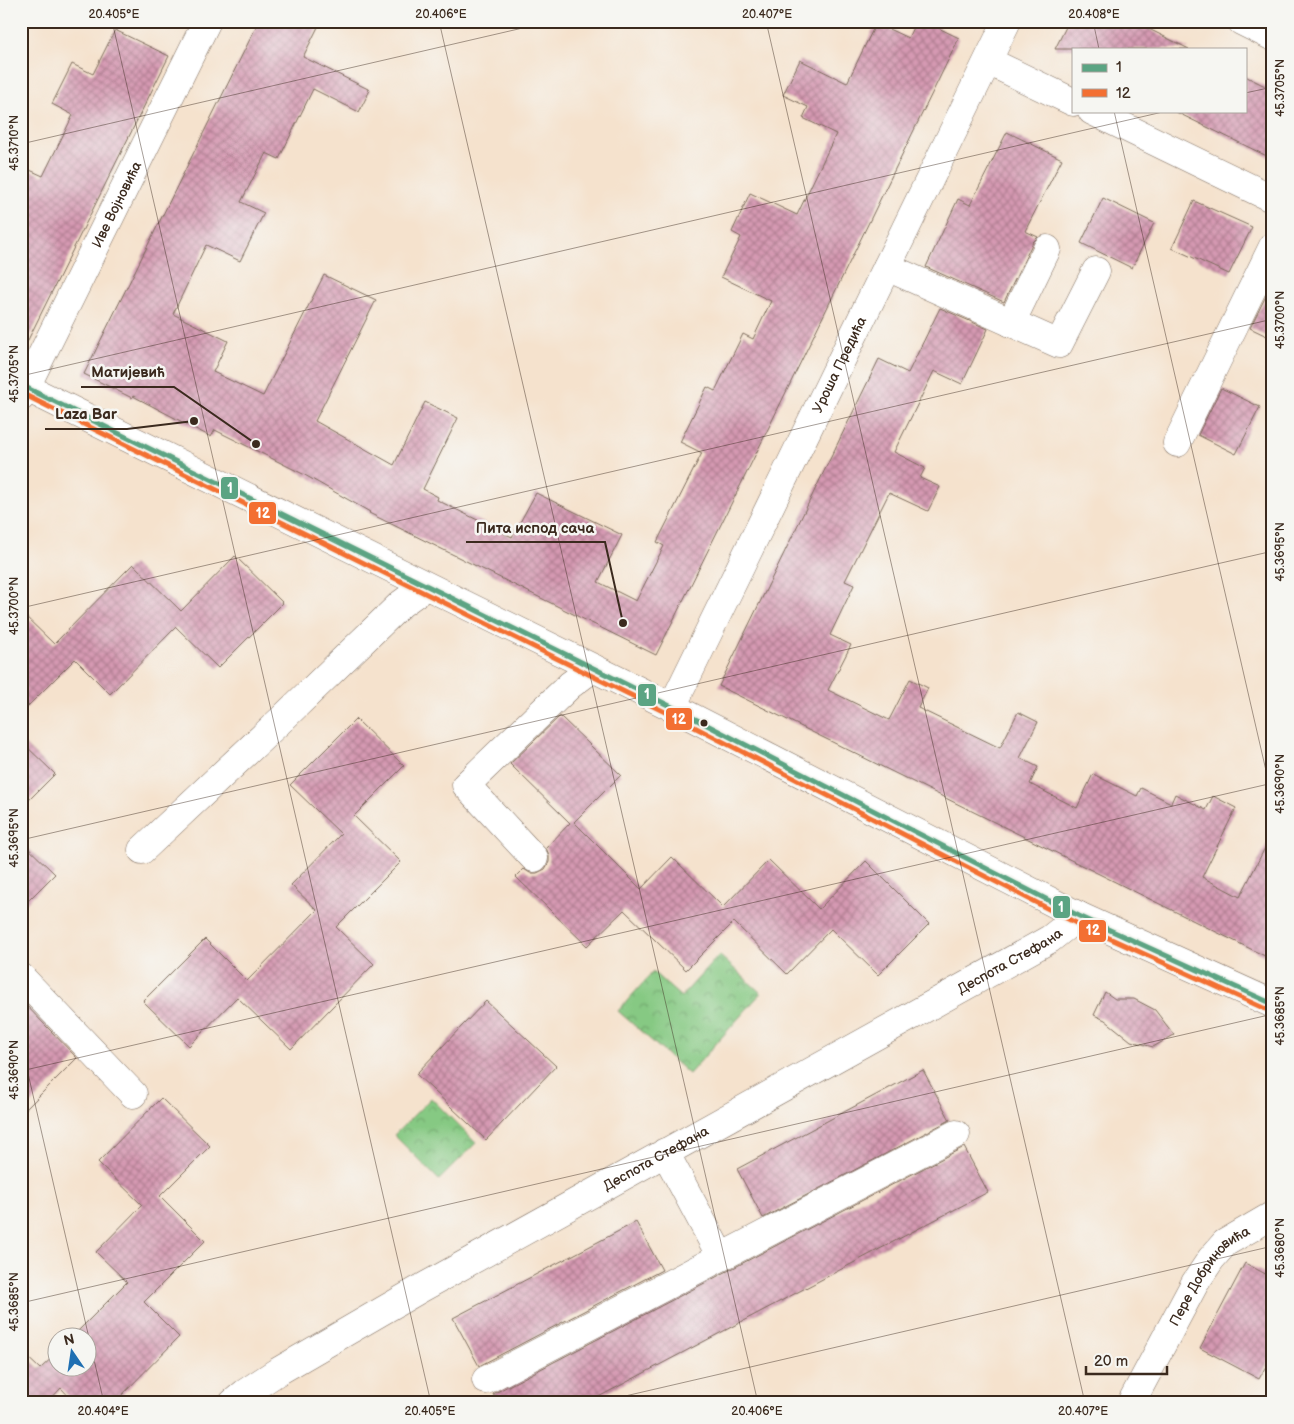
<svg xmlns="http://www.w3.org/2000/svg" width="1294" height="1424" font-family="'Balsamiq Sans',sans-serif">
  <defs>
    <pattern id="park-crowns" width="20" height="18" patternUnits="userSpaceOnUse" patternTransform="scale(1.25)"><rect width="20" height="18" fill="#86c983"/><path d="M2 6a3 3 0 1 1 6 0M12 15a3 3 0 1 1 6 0" fill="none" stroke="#6fa36b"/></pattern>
    <pattern id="building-cross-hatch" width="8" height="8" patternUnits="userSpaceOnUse" patternTransform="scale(1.25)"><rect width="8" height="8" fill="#d599b2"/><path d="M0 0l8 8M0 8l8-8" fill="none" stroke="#ae7d90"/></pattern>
  </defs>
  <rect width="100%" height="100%" fill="#f6f6f2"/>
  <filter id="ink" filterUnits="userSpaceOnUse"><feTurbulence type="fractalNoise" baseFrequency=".02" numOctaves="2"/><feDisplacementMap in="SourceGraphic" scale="10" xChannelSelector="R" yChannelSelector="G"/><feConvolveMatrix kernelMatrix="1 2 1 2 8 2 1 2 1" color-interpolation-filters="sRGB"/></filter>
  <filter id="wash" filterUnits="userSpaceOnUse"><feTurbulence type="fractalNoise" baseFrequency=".0096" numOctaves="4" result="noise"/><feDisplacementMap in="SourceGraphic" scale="20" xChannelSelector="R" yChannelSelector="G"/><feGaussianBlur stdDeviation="1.12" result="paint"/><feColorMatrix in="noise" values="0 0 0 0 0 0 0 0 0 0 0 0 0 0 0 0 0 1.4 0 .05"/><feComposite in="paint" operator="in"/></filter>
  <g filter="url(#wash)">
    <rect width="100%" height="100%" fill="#f5e2cd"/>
    <path fill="url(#park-crowns)" stroke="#607a50" d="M719,955L761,993L689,1074L618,1011L653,972L681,997Z
      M431,1098L476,1143L439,1180L394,1135Z"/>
    <g id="blocks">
      <path fill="url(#building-cross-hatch)" d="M259,21H321L303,57L370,90L359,112L313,89L279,159L266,153L241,202L264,213L240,261L206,245L173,314L228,341L213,372L263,396L324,275L376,300L315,421L394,465L425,402L458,418L423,489L438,497L437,500L512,537L536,493L622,535L598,582L636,601L664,546L657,542L702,453L680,442L707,387L715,391L743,334L753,339L771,301L721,277L741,237L732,232L750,193L797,215L836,134L803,118L808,107L783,95L800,60L847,83L876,23L908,38L916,21H924L959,38L746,474L656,655L369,513L370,512L303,474L215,430L211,437L133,396L132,398L84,374Z
        M1069,21H1133L1189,49H1055Z
        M115,30L169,56L21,354V166L43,176L73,115L52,104L72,64L93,74Z
        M1245,76L1273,90V159L1174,111H1245Z
        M1007,132L1062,159L1025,231L1038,237L1033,242L1004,302L926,267L958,199L970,205Z
        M1103,198L1154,223L1132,268L1081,243Z
        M1194,201L1252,227L1229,274L1172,248Z
        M1273,282V339L1250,328Z
        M940,308L988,329L962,384L934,371L894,452L925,468L920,478L940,487L928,511L889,493L845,581L854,585L830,635L851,645L828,690L889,720L910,679L928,688L918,708L1000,748L1018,712L1038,722L1020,758L1038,767L1030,784L1077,808L1093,774L1137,796L1141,788L1171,803L1175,794L1206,810L1213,796L1236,808L1202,877L1240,897L1273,832V960L719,686L879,359L908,373Z
        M1221,388L1260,407L1236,454L1198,435Z
        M235,556L283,603L218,668L176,627L110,694L75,659L21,713V612L54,644L133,564L181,611Z
        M560,716L621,775L574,822L641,889L672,857L723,907L769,860L819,909L866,861L929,924L878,975L831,929L787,974L734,922L686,970L624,910L587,946L516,877L524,869L530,873H537L545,869L549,862V855L546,848L570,823L510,764Z
        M356,719L404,766L354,816L401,862L336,927L374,964L291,1049L237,997L189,1046L143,1001L205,939L247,981L317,910L291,885L341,834L290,785Z
        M21,741L55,774L21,808Z
        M21,841L55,874L21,908Z
        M1105,992L1115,999H1134L1155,1010L1174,1035L1153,1047L1131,1041L1105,1020L1094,1015Z
        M21,1000L77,1058L21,1114Z
        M486,1001L556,1066L486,1140L416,1074Z
        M923,1070L950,1120L763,1218L737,1169Z
        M161,1098L210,1146L160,1196L205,1241L144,1302L179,1337L114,1403H75L61,1388L47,1403H21V1351L40,1369L58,1352V1366H88V1336H73L127,1282L96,1252L142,1205L98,1162Z
        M964,1147L988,1192L587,1403H498L493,1394Z
        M636,1222L662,1270L479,1366L453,1318Z
        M1245,1263L1273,1278V1353L1259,1379L1200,1348Z"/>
    </g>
  </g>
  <g filter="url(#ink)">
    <use href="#blocks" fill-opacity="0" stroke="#7c6a5b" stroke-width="1"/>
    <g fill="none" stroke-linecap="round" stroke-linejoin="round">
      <defs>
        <g id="minor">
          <path d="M1241,21L1273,37"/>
          <path d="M988,61L1073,102"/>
          <path d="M1092,111L1273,199"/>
          <path d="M887,267L1059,344L1096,271"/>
          <path d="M1011,323L1047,249"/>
          <path d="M21,385L672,707L1079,916L1273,1004"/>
          <path id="s1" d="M21,397L207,21"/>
          <path d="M1177,443L1273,246"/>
          <path id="s2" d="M672,707L1007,21"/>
          <path d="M142,850L283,718L401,604L426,586"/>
          <path d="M534,858L466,785L570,685L593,668"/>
          <path d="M21,977L133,1094"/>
          <path d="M665,1152L721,1257"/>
          <path d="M486,1380L956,1134"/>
          <path id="s3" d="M233,1403L245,1393L277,1372L420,1289L1050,939L1079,916"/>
          <path id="s4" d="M1131,1403L1195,1283L1211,1259L1225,1243L1273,1215"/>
        </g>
      </defs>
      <use href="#minor" stroke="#7c6a5b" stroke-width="29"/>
      <use href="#minor" stroke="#fff" stroke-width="28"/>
      <defs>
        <path id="bus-1" d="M21,385L672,707L1079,916L1273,1004"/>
        <path id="bus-2" d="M21,393L669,714L1076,923L1270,1011"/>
      </defs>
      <use href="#bus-1" stroke="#f6f6f2" stroke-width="9"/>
      <use href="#bus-2" stroke="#f6f6f2" stroke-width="9"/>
      <use href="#bus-1" stroke="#5ba483" stroke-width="5"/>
      <use href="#bus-2" stroke="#f36f32" stroke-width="5"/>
    </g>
  </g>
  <path fill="none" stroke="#3b2a1e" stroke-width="1" stroke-opacity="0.45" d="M112,21L431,1403M439,21L758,1403M766,21L1085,1403M1093,21L1099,49M1245,93L1273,87M1114,111L1273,801M21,144L553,21M21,376L1167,111M21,608L1273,319M21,840L1273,551M21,1043L104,1403M21,1071L1273,783M21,1303L1273,1014M595,1403L1273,1246"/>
  <circle fill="#3b2a1e" stroke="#f6f6f2" stroke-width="2" cx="704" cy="723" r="4.5"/>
  <g text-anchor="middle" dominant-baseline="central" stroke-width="5" stroke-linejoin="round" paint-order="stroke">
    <g font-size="14" fill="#3b2a1e" stroke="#f6f6f2">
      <text stroke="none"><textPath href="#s1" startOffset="215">Иве Војновића</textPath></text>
      <text stroke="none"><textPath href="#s2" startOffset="381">Уроша Предића</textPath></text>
      <text stroke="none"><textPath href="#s3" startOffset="894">Деспота Стефана</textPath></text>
      <text stroke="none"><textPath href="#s3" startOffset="489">Деспота Стефана</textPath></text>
      <text stroke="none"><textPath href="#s4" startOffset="151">Пере Добриновића</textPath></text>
    </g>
  </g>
  <path fill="none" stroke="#3b2a1e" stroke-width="2" d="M256 444L174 387H81M194 421L127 429H45M623 623L605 542H466"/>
  <g fill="#3b2a1e" stroke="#f6f6f2" stroke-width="2">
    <circle cx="256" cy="444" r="5"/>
    <circle cx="194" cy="421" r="5"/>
    <circle cx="623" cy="623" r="5"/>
  </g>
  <g font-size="15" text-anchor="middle" font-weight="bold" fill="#3b2a1e" stroke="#f6f6f2" stroke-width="5" stroke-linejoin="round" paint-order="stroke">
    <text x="128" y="377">Матијевић</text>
    <text x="86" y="419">Laza Bar</text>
    <text x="535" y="533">Пита испод сача</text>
  </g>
  <g stroke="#f6f6f2" stroke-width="2">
    <rect x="220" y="476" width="19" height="24" rx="5" fill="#5ba483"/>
    <rect x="248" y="501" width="29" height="24" rx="5" fill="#f36f32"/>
    <rect x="637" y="683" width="20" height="24" rx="5" fill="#5ba483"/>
    <rect x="665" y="707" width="28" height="24" rx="5" fill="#f36f32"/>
    <rect x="1052" y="895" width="19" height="24" rx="5" fill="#5ba483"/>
    <rect x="1078" y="919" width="29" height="24" rx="5" fill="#f36f32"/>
  </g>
  <g font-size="14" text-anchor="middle" font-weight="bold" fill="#fff">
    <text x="230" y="493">1</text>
    <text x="263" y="518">12</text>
    <text x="647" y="699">1</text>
    <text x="679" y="724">12</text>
    <text x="1061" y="912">1</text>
    <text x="1093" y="935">12</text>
  </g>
  <rect width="1294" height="1424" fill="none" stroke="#f6f6f2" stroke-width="55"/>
  <rect x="1072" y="48" width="175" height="65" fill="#f6f6f2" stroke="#aba49d"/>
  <rect x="1082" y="64" width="25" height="8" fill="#5ba483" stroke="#aba49d"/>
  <text x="1116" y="72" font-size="15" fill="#3b2a1e">1</text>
  <rect x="1082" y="89" width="25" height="8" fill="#f36f32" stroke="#aba49d"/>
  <text x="1116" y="98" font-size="15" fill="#3b2a1e">12</text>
  <g transform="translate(72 1352) rotate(347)"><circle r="24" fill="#f6f6f2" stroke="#aba49d"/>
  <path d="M0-4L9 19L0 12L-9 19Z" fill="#1f6fb2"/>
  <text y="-8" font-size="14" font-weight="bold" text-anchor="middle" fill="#3b2a1e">N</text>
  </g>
  <path d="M1086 1366v8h81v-8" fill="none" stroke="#3b2a1e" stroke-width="2.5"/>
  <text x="1094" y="1366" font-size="15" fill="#3b2a1e" stroke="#f6f6f2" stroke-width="4" paint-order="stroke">20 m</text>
  <rect x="28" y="28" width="1238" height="1368" fill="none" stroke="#3b2a1e" stroke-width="2"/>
  <g font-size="12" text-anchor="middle" fill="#3b2a1e">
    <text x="114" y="18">20.405°E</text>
    <text x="441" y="18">20.406°E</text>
    <text x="767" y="18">20.407°E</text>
    <text x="1094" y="18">20.408°E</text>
    <text transform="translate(1280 88) rotate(-90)" y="4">45.3705°N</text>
    <text transform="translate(14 143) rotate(-90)" y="4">45.3710°N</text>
    <text transform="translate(1280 320) rotate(-90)" y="4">45.3700°N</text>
    <text transform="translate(14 374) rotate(-90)" y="4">45.3705°N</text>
    <text transform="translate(1280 552) rotate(-90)" y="4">45.3695°N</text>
    <text transform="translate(14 606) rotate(-90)" y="4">45.3700°N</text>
    <text transform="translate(1280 784) rotate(-90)" y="4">45.3690°N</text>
    <text transform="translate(14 838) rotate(-90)" y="4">45.3695°N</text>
    <text transform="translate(1280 1016) rotate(-90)" y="4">45.3685°N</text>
    <text transform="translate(14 1070) rotate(-90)" y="4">45.3690°N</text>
    <text transform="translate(1280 1248) rotate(-90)" y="4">45.3680°N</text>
    <text transform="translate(14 1302) rotate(-90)" y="4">45.3685°N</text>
    <text x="103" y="1415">20.404°E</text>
    <text x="430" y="1415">20.405°E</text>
    <text x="757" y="1415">20.406°E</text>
    <text x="1083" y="1415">20.407°E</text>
  </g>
</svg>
